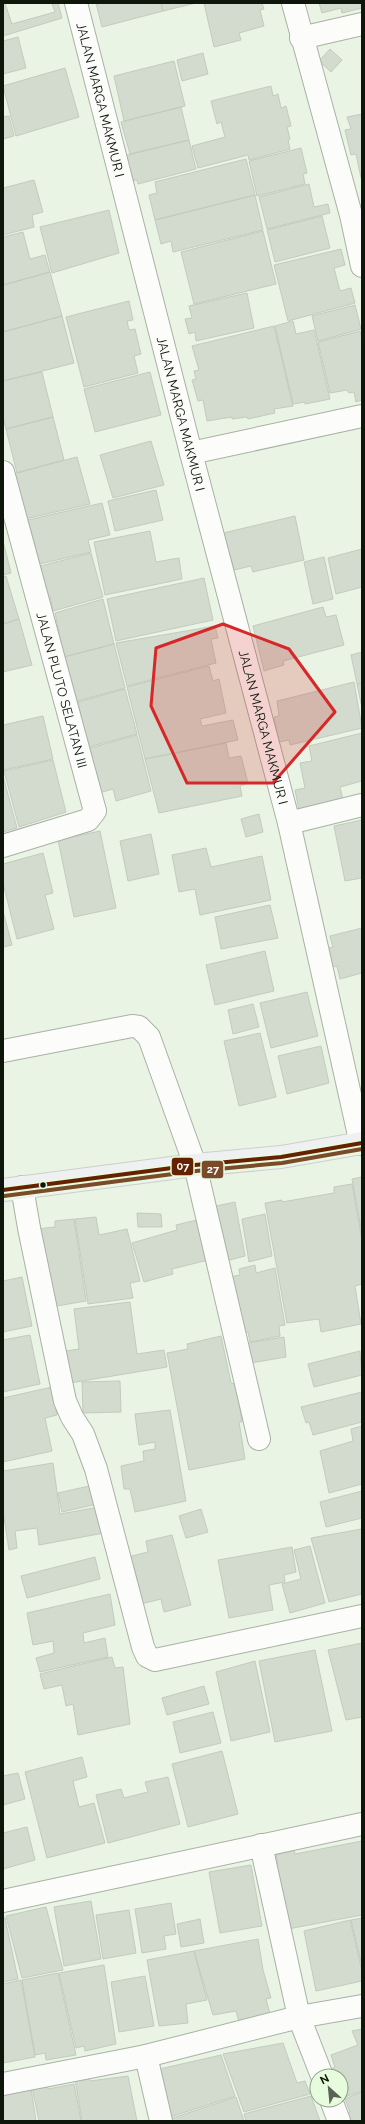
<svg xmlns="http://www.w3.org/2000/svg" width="365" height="2124" font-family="Raleway,sans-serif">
  <rect width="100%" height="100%" fill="#e9f4e4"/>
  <path fill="#d2dbce" stroke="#c2cbbf" d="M3,3H5L12,24L55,12L52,4L54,3H58L62,18L3,36Z
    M96,3H161L163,11L102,27Z
    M161,3H196L163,11Z
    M204,3H262L264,9L260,10L264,26L239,33L241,40L214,47Z
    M319,3H362V8L342,13L341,8L322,13Z
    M18,37L26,68L3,74V41Z
    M330,49L342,60L331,72L319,61Z
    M203,53L208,74L182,81L177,60Z
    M174,61L185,106L124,121L114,76Z
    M65,68L79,117L16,136L3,86Z
    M271,86L273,96L278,94L281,108L286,106L291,126L287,127L290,139L288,140L290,149L249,160L248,155L198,168L192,146L225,137L221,122L217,124L211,101Z
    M181,107L189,140L130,154L121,122Z
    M362,114V177L361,178L356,154L351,155L345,130L351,129L347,117Z
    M9,116L14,136L3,139V117Z
    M189,140L196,169L138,184L137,180L129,181L123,156Z
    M301,148L307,173L303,174L305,184L257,196L249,161Z
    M246,159L255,195L155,220L149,195L157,193L155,182Z
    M34,180L43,212L32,215L34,227L3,235V188Z
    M309,184L314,207L328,204L330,213L267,229L259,197Z
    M255,195L263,230L173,252L171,241L161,244L155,220Z
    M109,210L119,253L52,273L40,227Z
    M322,216L330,248L275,262L267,230Z
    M263,231L276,284L194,304L181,252Z
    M23,232L30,259L45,255L50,272L3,285V237Z
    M341,249L345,265L334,268L340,291L351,288L355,303L288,321L274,265Z
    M50,272L62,316L3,332V285Z
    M247,293L254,328L196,341L195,332L189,334L185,319L192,318L189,306Z
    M129,301L133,320L127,321L129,330L135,329L141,354L134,356L138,373L84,387L66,317Z
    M355,305L361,329L318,341L312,316Z
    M62,316L74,363L3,381V332Z
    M293,321L296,334L314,330L330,399L305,404V402L293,404L275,326Z
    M274,326L293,406L274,409L275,413L248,419L247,417L232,419V417L207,421L203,400L198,401L192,380L196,379L194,371L199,370L192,346Z
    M360,331L362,339V400L356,402L354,392L349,393L347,390L330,393L318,342Z
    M42,372L53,417L6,429L3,418V381Z
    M150,372L161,415L95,432L84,389Z
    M53,417L64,460L17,473L6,429Z
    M151,441L164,485L113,498L100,455Z
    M77,457L90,504L25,519L12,474Z
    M156,490L163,520L115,531L108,501Z
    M102,503L110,535L88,540L91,552L40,564L28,520Z
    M295,516L304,560L253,572L251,566L234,570L230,556L225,557L219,534Z
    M150,531L156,562L179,558L182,579L105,595L94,542Z
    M3,541L11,573L3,575Z
    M362,549V587L336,594L328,558Z
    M91,553L103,597L53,611L50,596L45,597L38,572L42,571L41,566Z
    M324,557L333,599L313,604L304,562Z
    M6,576L19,619L3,624V577Z
    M204,578L213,620L116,641L107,599Z
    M103,599L114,644L64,657L55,613Z
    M323,607L326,617L336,615L344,645L283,661L284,665L264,671L253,626Z
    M19,619L32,665L3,672V624Z
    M215,626L218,638L211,639L216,663L127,686L116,643Z
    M114,644L125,688L77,701L64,657Z
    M362,652V683L357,684L351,655Z
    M209,666L213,681L219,679L226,713L200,719L202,726L233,720L238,740L145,759L127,687Z
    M354,682L362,728L290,745L289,740L279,742L274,717L279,716L277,701Z
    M362,683V708L357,684Z
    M125,689L137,734L88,747L78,702Z
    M43,716L53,759L3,770V725Z
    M362,733V781L340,787L343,800L299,810L295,790L305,788L300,763L312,761L309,746Z
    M137,735L151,791L116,801L113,789L99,793L87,756L91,755L90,748Z
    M226,743L229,758L241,756L248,783L240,786L242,796L159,813L145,759Z
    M53,760L66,812L19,827L4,771Z
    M3,776L17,828L3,832Z
    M259,814L263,832L246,837L241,819Z
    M362,820V878L345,881L334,826Z
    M100,831L116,908L74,917L58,840Z
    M151,834L159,874L128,881L120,841Z
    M206,848L211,867L262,856L271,900L200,915L195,889L179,892L172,855Z
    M43,853L53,893L45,895L54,929L17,939L3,883V864Z
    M270,905L278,938L221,949L215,917Z
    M3,911L12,945L3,947Z
    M362,928V973L340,979L337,966L328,968L324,949L333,947L330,936Z
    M265,951L274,991L215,1005L206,965Z
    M307,992L318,1036L271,1048L260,1003Z
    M253,1004L259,1027L233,1034L228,1010Z
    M260,1033L276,1097L239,1106L224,1041Z
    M321,1046L329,1083L287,1094L278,1056Z
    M362,1177V1234L352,1179Z
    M352,1184L362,1240V1284L355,1286L361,1324L321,1332L319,1319L287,1323L265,1203L282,1200V1202L334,1193V1187Z
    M235,1202L245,1256L226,1261L216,1206Z
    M137,1213L161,1214L162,1227H138Z
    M265,1214L272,1256L249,1262L242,1219Z
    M96,1217L99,1235L127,1229L140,1281L130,1283L133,1298L88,1304L75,1219Z
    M74,1219L86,1301L51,1307L36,1229L55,1227V1221Z
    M197,1220L208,1260L172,1269L173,1274L144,1282L132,1243L177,1230L176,1225Z
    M255,1265L256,1273L275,1268L285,1325L279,1326L280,1336L250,1342L248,1332L242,1333L230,1277L240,1275L239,1269Z
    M22,1277L32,1326L3,1332V1281Z
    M130,1302L137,1354L164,1350L167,1367L64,1384L59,1352L79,1349L74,1309Z
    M30,1335L40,1384L3,1392V1340Z
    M221,1336L231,1383L235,1384L237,1388L242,1422H239L245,1459L189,1470L167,1353L188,1349L187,1344Z
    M284,1337L286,1357L245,1364L243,1344Z
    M360,1351L362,1375L314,1387L308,1364Z
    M120,1381L121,1412L83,1413L82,1382Z
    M52,1387L57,1415L45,1418L52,1451L3,1462V1398Z
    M362,1392V1422L313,1435L309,1422L306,1423L301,1407Z
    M170,1410L186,1501L135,1512L130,1489H124L121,1466L144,1461L143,1451L155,1449V1442L139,1445L135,1414Z
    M362,1426V1484L329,1493L320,1451L353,1441L351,1429Z
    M53,1463L60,1514L99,1507L104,1533L39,1545L37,1528L15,1531L17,1548L9,1550L3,1511V1471Z
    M98,1484L102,1503L62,1512L58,1493Z
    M362,1491V1518L326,1527L320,1502Z
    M201,1509L208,1532L186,1538L179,1516Z
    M362,1529V1594L329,1602L311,1538Z
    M172,1535L191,1605L164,1612L161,1599L141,1604L128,1557L148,1552L146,1541Z
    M310,1546L325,1603L290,1613L282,1584L301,1579L294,1550Z
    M292,1547L296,1572L284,1575L285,1582L269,1585L273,1610L229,1618L218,1560Z
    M95,1557L100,1579L27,1598L21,1576Z
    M110,1594L115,1625L83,1633L84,1643L105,1638L108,1657L40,1672L36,1658L54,1653L53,1641L33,1645L27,1613Z
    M362,1643V1717L346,1720L328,1650Z
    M315,1650L332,1731L275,1742L259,1661Z
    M112,1657L115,1668L123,1667L130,1724L78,1735L73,1704L66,1706L62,1685L44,1689L40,1674Z
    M255,1661L270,1732L231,1741L216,1672Z
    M204,1686L209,1704L167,1715L162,1698Z
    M213,1712L221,1743L180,1753L173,1722Z
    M222,1751L238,1814L188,1827L172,1764Z
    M82,1757L87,1777L73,1781L79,1807L94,1803L105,1843L47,1858L25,1772Z
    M18,1773L25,1799L3,1805V1776Z
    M168,1777L180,1824L108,1843L96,1795L121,1789L124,1798L148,1792L145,1782Z
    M27,1827L35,1860L3,1869V1833Z
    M362,1841V1915L288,1929L274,1865H278L276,1855L294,1850L295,1854Z
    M251,1865L262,1926L220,1933L209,1872Z
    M91,1901L101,1959L64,1966L54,1907Z
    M171,1903L176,1934L164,1936L166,1949L142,1953L135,1909Z
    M46,1907L63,1970L22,1978L6,1916Z
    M129,1910L136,1953L103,1959L96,1915Z
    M3,1918H5L18,1979L3,1982Z
    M362,1918V1966L351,1920Z
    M200,1919L204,1943L181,1947L177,1924Z
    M350,1920L362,1971V1981L316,1991L304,1931Z
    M258,1939L263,1970L271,1998L266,1999L270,2014L239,2022L236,2011L213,2015L194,1951Z
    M194,1951L207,2000L186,2004L188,2023L159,2026L147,1960Z
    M104,1965L116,2044L85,2051L84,2046L76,2048L59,1973Z
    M58,1973L76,2055L46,2060L45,2053L35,2055L22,1980Z
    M145,1976L154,2026L119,2032L111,1982Z
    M21,1980L35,2057L3,2063V1984Z
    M362,2029V2091L345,2097L341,2088V2076H333L331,2069L335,2067L331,2055L358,2045L352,2031Z
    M283,2043L297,2083L305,2081L310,2094L244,2112L223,2054Z
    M221,2055L235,2096L164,2119L151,2071Z
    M89,2076L90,2081L128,2076L137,2121H82L75,2079Z
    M74,2084L81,2121H39L32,2087L47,2085L48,2089Z
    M31,2088L36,2121H3V2092Z
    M362,2092V2121H349L346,2114L350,2112L345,2099Z
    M311,2096L320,2121H246L244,2114Z
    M236,2097L244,2121H171L170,2119Z"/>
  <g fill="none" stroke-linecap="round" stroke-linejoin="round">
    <defs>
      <g id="minor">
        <path id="s1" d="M76,3L191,453L289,823L361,1144"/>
        <path d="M293,3L351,215L362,266"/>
        <path d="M301,38L362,24"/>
        <path d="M191,453L362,416"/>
        <path id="s2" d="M3,472L95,811L88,820L3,846"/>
        <path d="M289,823L362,805"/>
        <path d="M3,1051L132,1026L139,1027L149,1037L195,1165L259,1439"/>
        <path d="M22,1187L29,1228L65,1401L72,1417L83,1434L96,1469L143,1647L147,1656L155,1660L362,1616"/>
        <path d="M261,1845L299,2017L322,2076"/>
        <path d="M3,1901L362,1824"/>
        <path d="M146,2056L161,2121"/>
        <path d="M3,2084L146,2056L299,2017L362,2006"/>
        <path d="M331,2100L339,2121"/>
      </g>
      <path id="major" d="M3,1190L195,1165L281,1157L362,1143"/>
    </defs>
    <use href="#minor" stroke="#a9b1a5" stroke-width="24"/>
    <use href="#major" stroke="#cbd1c9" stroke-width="24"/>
    <use href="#minor" stroke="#fcfdfb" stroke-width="22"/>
    <use href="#major" stroke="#eff0f2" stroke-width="22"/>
    <defs>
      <path id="bus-1" d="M3,1190L195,1165L281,1157L362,1143"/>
      <path id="bus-2" d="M4,1196L196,1171L282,1163L362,1149"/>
    </defs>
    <use href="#bus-1" stroke="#e7fbdd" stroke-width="7"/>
    <use href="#bus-2" stroke="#e7fbdd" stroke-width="7"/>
    <use href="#bus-1" stroke="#620" stroke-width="4"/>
    <use href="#bus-2" stroke="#7a4b2a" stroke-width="4"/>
  </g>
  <path fill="#d62828" fill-opacity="0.2" stroke="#d62828" stroke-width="3" stroke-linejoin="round" d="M223,624L289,649L335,712L273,783H187L151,706L156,648Z"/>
  <circle fill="#0e150b" stroke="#e7fbdd" stroke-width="1.5" cx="43" cy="1185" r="3.5"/>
  <g text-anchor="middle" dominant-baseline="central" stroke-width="4" stroke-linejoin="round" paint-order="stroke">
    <g font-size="13" fill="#0e150b" stroke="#e7fbdd">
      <text stroke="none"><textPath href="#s1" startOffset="100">JALAN MARGA MAKMUR I</textPath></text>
      <text stroke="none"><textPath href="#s1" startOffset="424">JALAN MARGA MAKMUR I</textPath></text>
      <text stroke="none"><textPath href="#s2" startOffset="226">JALAN PLUTO SELATAN III</textPath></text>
      <text stroke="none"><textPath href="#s1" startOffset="748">JALAN MARGA MAKMUR I</textPath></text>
    </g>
  </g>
  <g stroke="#e7fbdd" stroke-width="1.5">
    <rect x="171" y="1157" width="23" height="19" rx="4" fill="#620"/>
    <rect x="201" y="1160" width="23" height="19" rx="4" fill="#7a4b2a"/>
  </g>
  <g font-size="11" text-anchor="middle" font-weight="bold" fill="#fff">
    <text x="183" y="1170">07</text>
    <text x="213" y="1173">27</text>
  </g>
  <rect width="365" height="2124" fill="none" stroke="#0e150b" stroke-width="8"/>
  <g transform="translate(329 2088) rotate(333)"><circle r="19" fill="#e7fbdd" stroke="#909f89"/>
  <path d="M0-3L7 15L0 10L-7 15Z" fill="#5b6357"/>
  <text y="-6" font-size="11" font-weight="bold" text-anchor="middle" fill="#0e150b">N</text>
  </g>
</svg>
